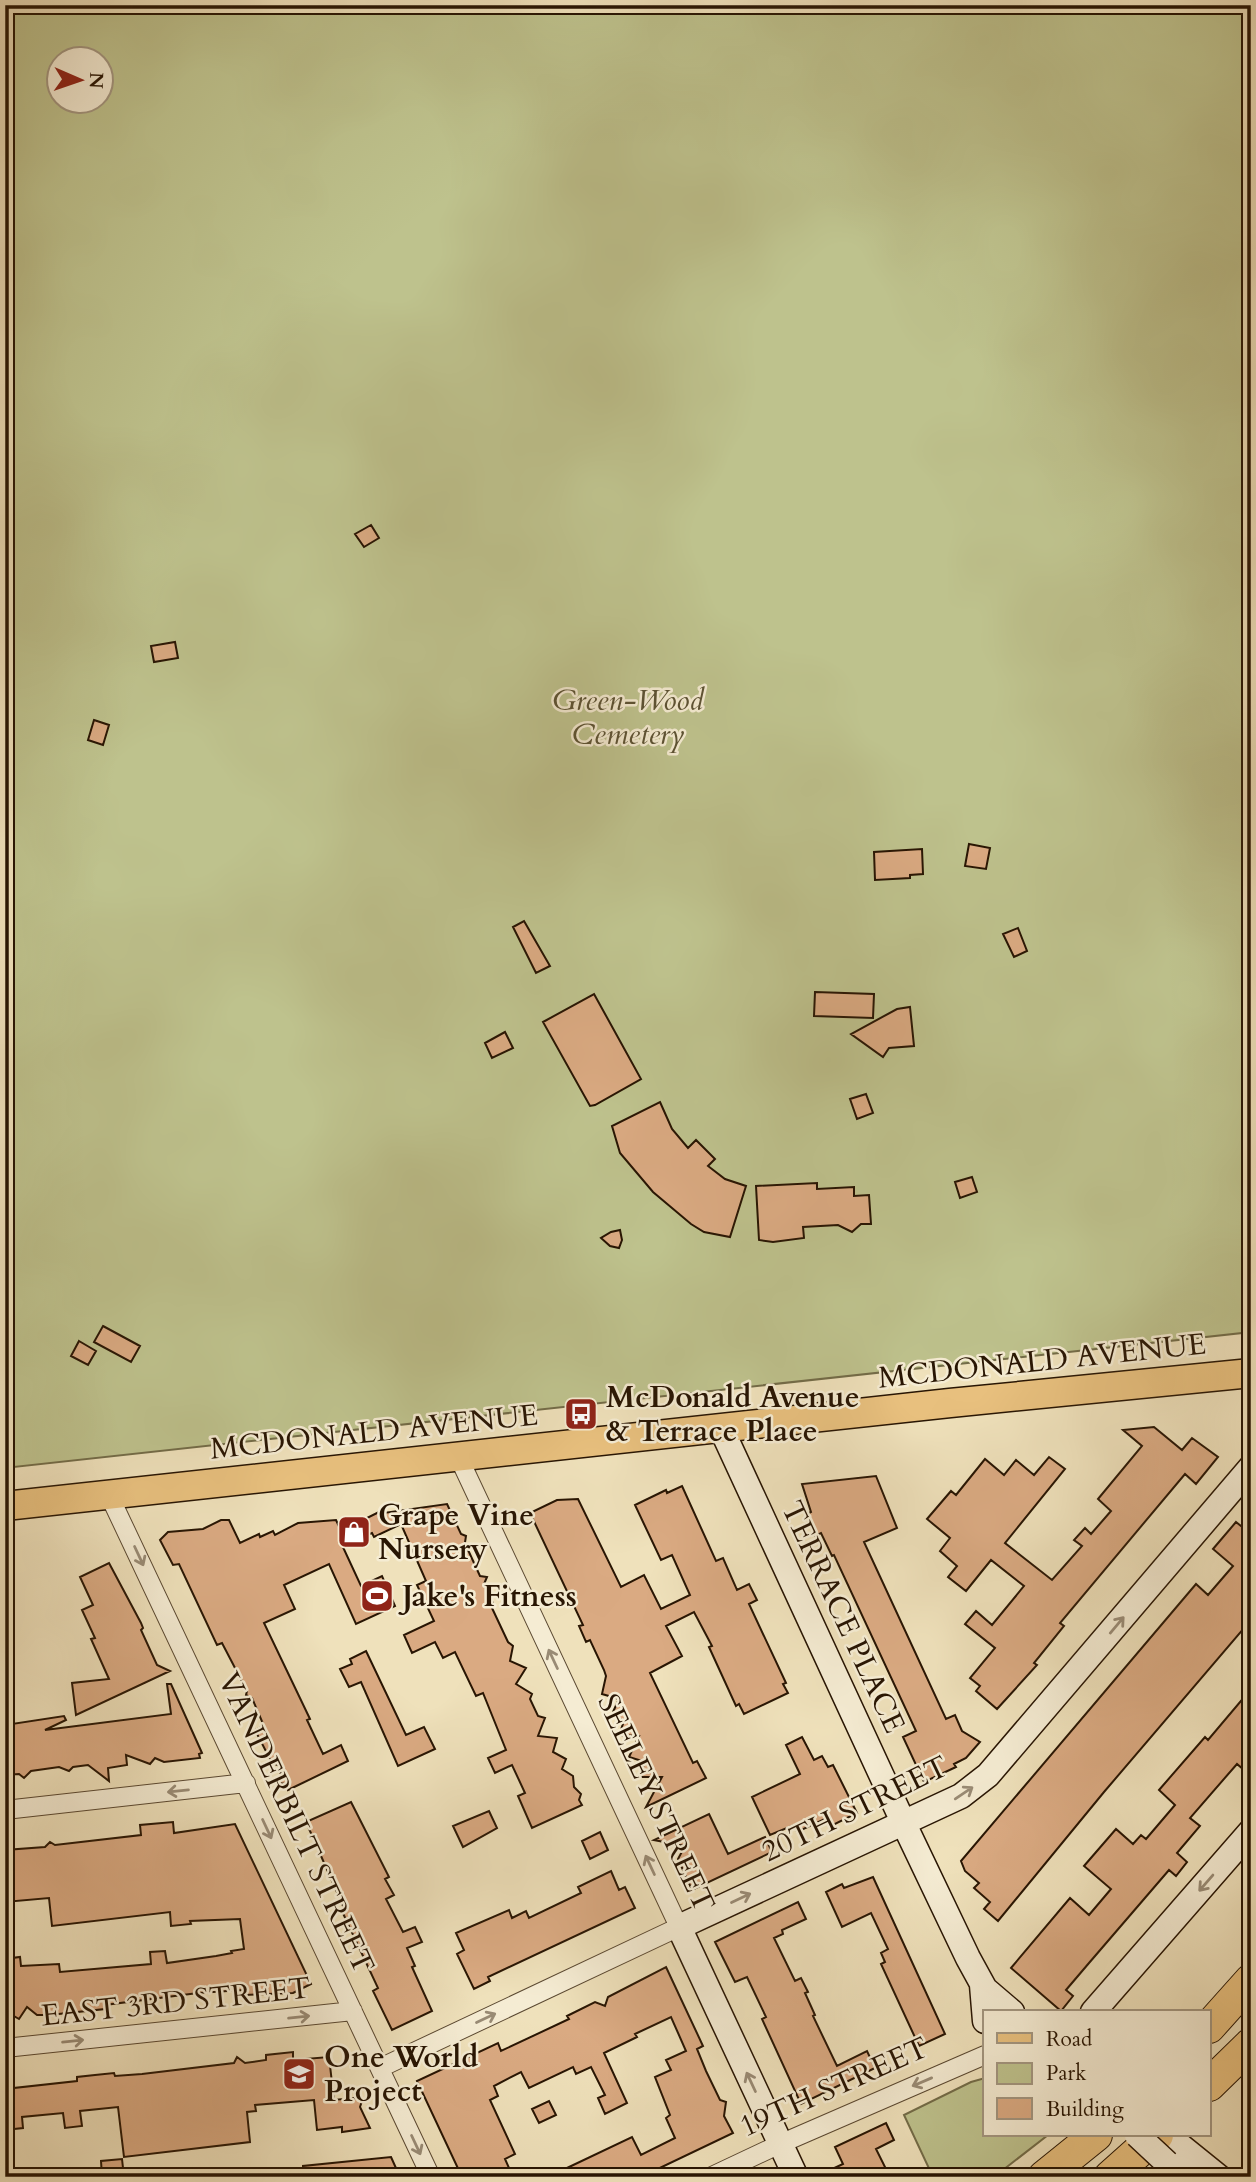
<svg xmlns="http://www.w3.org/2000/svg" width="1256" height="2182" font-family="Cardo,serif">
  <rect width="100%" height="100%" fill="#efe1bb"/>
  <filter id="stains"><feTurbulence type="fractalNoise" baseFrequency=".00286" numOctaves="4"/><feColorMatrix values="0 0 0 0 .2 0 0 0 0 .09 0 0 0 0 .02 0 0 0 .5 -.17"/></filter>
  <radialGradient id="worn" r=".72"><stop offset=".6" stop-color="#630" stop-opacity="0"/><stop offset="1" stop-color="#630" stop-opacity=".3"/></radialGradient>
  <path fill="#bec28d" stroke="#736c48" stroke-width="2" fill-rule="evenodd" d="M5,5H1251V1332L5,1468ZM60,60H102V102H60Z
    M985,2078V2135H1048L994,2177H933L904,2115L971,2082Z"/>
  <path fill="#daaa82" stroke="#281503" stroke-width="2" d="M371,525L379,538L364,547L355,534Z
    M175,642L178,658L154,662L151,646Z
    M94,720L109,725L103,745L88,740Z
    M969,844L990,848L986,869L965,866Z
    M922,849L923,874L910,875V878L875,880L874,852Z
    M524,921L550,966L536,973L513,927Z
    M1018,928L1027,951L1014,957L1003,934Z
    M815,992L874,994L873,1018L814,1016Z
    M594,994L641,1079L595,1105L590,1106L543,1022Z
    M910,1007L914,1046L889,1048L883,1057L851,1034L897,1009Z
    M505,1032L513,1048L492,1058L485,1043Z
    M866,1094L873,1113L857,1119L850,1099Z
    M660,1102L672,1129L688,1148L696,1140L715,1159L708,1166L725,1179L746,1186L730,1237L704,1232L691,1224L653,1192L620,1153L612,1126Z
    M972,1177L977,1192L960,1198L955,1182Z
    M817,1183V1189L854,1187V1196L869,1195L871,1224H861L852,1232L838,1225L803,1227L804,1238L773,1242L759,1240L756,1186Z
    M620,1230L622,1240L619,1248L610,1246L601,1238L611,1232Z
    M103,1326L140,1346L131,1362L94,1342Z
    M79,1341L96,1351L88,1365L71,1356Z
    M1154,1427L1182,1450L1192,1438L1218,1457L1196,1484L1185,1474L1060,1623L1064,1626L1034,1663L1037,1665L997,1709L976,1691L980,1686L970,1678L995,1648L965,1624L976,1611L992,1625L1024,1586L991,1560L966,1591L948,1577L957,1566L940,1551L950,1538L927,1519L951,1491L956,1495L985,1459L1004,1475L1016,1460L1034,1475L1049,1457L1065,1469L1005,1543L1052,1580L1082,1546L1074,1540L1085,1528L1091,1534L1111,1511L1098,1499L1142,1446L1123,1430Z
    M876,1476L897,1528L864,1542L946,1719L955,1715L962,1731L980,1742L966,1758L954,1764L956,1767L924,1782L903,1737L916,1731L834,1555L832,1556L821,1533L815,1536L805,1515L811,1512L802,1484Z
    M682,1486L716,1561L723,1558L737,1590L749,1584L757,1600L749,1604L786,1683L783,1684L788,1693L744,1714L739,1704L736,1706L709,1647L712,1646L694,1612L666,1626L682,1656L650,1673L693,1763L697,1761L706,1778L646,1807L662,1777H639L645,1762L629,1757L639,1736L619,1735L624,1721L616,1717L613,1712L619,1699L602,1694L606,1676L604,1670L590,1640L586,1642L579,1626L583,1625L530,1513L557,1500L578,1499L621,1587L644,1575L661,1609L690,1595L672,1555L661,1560L635,1505L666,1490L667,1493Z
    M447,1504L461,1534L466,1536L464,1549L469,1552L480,1576L487,1577L484,1584L493,1603L492,1608L508,1642L513,1646L510,1661L526,1668L516,1684L532,1694L530,1699L538,1716L545,1718L538,1736L557,1738L553,1752L566,1759L562,1769L573,1776L574,1787L581,1794L579,1800L582,1805L532,1828L518,1796L525,1793L512,1765L495,1773L488,1758L506,1750L483,1693L476,1696L455,1652L443,1658L435,1642L412,1653L404,1635L434,1621L417,1585L426,1581L401,1524L374,1537L372,1533L342,1545L361,1586L382,1576L395,1606L356,1624L329,1564L284,1585L295,1609L264,1623L310,1719L307,1720L323,1754L341,1745L348,1761L288,1790L286,1784L277,1783L283,1767L272,1763L255,1730L264,1726L252,1698L246,1695L247,1691L222,1643L217,1645L179,1564L173,1565L160,1540L168,1532L203,1529L221,1520H229L240,1543L259,1534L260,1537L273,1531L275,1535L298,1523L336,1520L341,1531L383,1510L384,1513Z
    M1236,1522L1251,1534V1620L1104,1792L998,1921L984,1909L990,1902L974,1888L979,1883L965,1871L961,1861L1196,1584L1208,1595L1233,1566L1213,1549Z
    M109,1563L141,1623L143,1628L141,1630L157,1665L170,1671L76,1715L72,1683L109,1679L91,1639L95,1638L82,1610L93,1605L80,1577Z
    M366,1651L406,1735L424,1727L435,1749L398,1766L361,1682L349,1687L340,1669L352,1664L350,1659Z
    M167,1684H171L202,1753L199,1754L200,1758L164,1762L155,1758L150,1764L126,1755L127,1765L108,1768L109,1781L88,1765L73,1767L69,1771L59,1767L31,1771L24,1778L19,1774L5,1775V1725L64,1716L66,1720L45,1730L171,1714Z
    M1251,1689V1776L1237,1764L1190,1818L1200,1826L1177,1853L1187,1862L1176,1876L1169,1870L1089,1963L1066,1990L1073,1996L1061,2011L1011,1968L1070,1898L1089,1915L1111,1889L1084,1866L1116,1829L1133,1844L1141,1835L1146,1839L1175,1805L1159,1790L1205,1737L1208,1740Z
    M802,1737L814,1760L822,1756L828,1767L833,1765L857,1813L833,1825L829,1817L797,1832L794,1825L770,1835L752,1797L800,1774L786,1745Z
    M351,1802L389,1877L385,1879L394,1895L386,1899L403,1932L415,1927L422,1942L407,1948L415,1966L412,1967L432,2011L392,2030L373,1991L378,1988L341,1909L344,1908L306,1822Z
    M489,1811L497,1828L463,1847L453,1826Z
    M709,1814L728,1854L765,1837L772,1852L692,1890L678,1859L685,1846L654,1840Z
    M173,1822L174,1833L235,1824L311,1984L293,1993L244,1995L243,1990L198,1993L105,2005V2009L49,2015H37L27,2007L19,2019L12,2015L5,2016V1959L20,1957L21,1966L59,1964L60,1972L151,1964L150,1952L165,1951L167,1963L216,1956L232,1953L231,1951L244,1949L240,1919L190,1921L191,1924L171,1926L170,1912L52,1926L49,1898L5,1902V1850L45,1847L50,1842L55,1845L141,1835L140,1825Z
    M600,1832L608,1850L590,1859L582,1841Z
    M611,1871L619,1890L625,1887L635,1908L488,1977L490,1981L474,1989L457,1954L464,1950L456,1933L509,1910L512,1918L526,1911L529,1918L581,1893L578,1887Z
    M873,1877L945,2034L919,2046L881,1964L885,1962L881,1953L888,1949L871,1913L842,1927L826,1892L842,1884L844,1888Z
    M798,1902L806,1919L782,1930L783,1934L774,1938L795,1981L801,1978L808,1992L805,1993L815,2015L813,2016L837,2066L867,2051L875,2068L801,2104L762,2019L766,2017L747,1977L735,1982L715,1942Z
    M666,1967L703,2046L697,2049L706,2071L720,2100L726,2102L724,2116L733,2133L641,2177H548L632,2137L641,2155L675,2138L666,2118L670,2115L655,2077L671,2070L666,2060L686,2051L671,2017L635,2034L637,2037L604,2053L627,2103L605,2114L598,2098L605,2095L591,2067L576,2074L573,2067L529,2088L521,2072L494,2086L498,2096L490,2100L515,2154L505,2159L513,2177H462L417,2081L498,2043L501,2051L569,2019L567,2016L595,2002L605,2006L608,1997Z
    M293,2052V2060L329,2057L334,2100L353,2098L362,2101L360,2107L370,2128L342,2132V2127L317,2130L314,2100L255,2105L256,2111L247,2112L250,2142L124,2157L118,2107L80,2111L82,2126L65,2128L63,2113L22,2117L23,2128L5,2130V2089L77,2081V2077L95,2075L114,2073L115,2076L142,2074L234,2063L237,2057L245,2063L266,2060V2055Z
    M549,2101L556,2115L539,2123L532,2109Z
    M886,2123L894,2140L876,2149L887,2171L875,2177H815L843,2164L835,2147Z
    M391,2157L400,2177H303V2166Z
    M122,2159L124,2177H102L101,2161Z"/>
  <g fill="none" stroke-linecap="round" stroke-linejoin="round">
    <defs>
      <path id="street" d="M109,1495L431,2177
        M5,1810L246,1783
        M5,2048L353,2011
        M380,2068L679,1927L458,1456
        M710,2177L780,2144L985,2055"/>
      <path id="secondary" d="M721,1428L904,1824L968,1958L985,1989L1012,2012
        M982,1985L985,2021
        M1093,2012L1251,1831
        M1167,2135L1219,2177
        M1167,2163L1185,2177
        M796,2177L679,1927L961,1796L988,1775L1251,1467"/>
      <path id="primary" d="M5,1506L950,1403L1251,1373"/>
      <path id="highway" d="M1209,2027L1251,1980
        M1209,2085L1251,2044
        M1044,2177L1096,2135
        M1110,2177L1157,2135"/>
    </defs>
    <use href="#street" stroke="#5a4831" stroke-width="20"/>
    <use href="#secondary" stroke="#281503" stroke-width="27"/>
    <use href="#primary" stroke="#281503" stroke-width="31"/>
    <use href="#highway" stroke="#281503" stroke-width="34"/>
    <use href="#street" stroke="#f5ecd3" stroke-width="18"/>
    <use href="#secondary" stroke="#f5ecd3" stroke-width="24"/>
    <use href="#primary" stroke="#e8c07e" stroke-width="28"/>
    <use href="#highway" stroke="#e8c07e" stroke-width="32"/>
    <defs>
      <path id="secondary-bridge" d="M1137,2135L1167,2163"/>
    </defs>
    <use href="#secondary-bridge" stroke="#281503" stroke-width="27" stroke-linecap="butt"/>
    <use href="#secondary-bridge" stroke="#f5ecd3" stroke-width="24"/>
  </g>
  <defs><path id="oneway-shaft" d="M-6 0H5M1.5-3L5.5 0L1.5 3" fill="none" stroke-width="1.6" stroke-linecap="round" stroke-linejoin="round" transform="scale(1.75)"/></defs>
  <g stroke="#998b75">
    <use href="#oneway-shaft" transform="translate(139 1556) rotate(65)"/>
    <use href="#oneway-shaft" transform="translate(1117 1625) rotate(-50)"/>
    <use href="#oneway-shaft" transform="translate(553 1659) rotate(-115)"/>
    <use href="#oneway-shaft" transform="translate(178 1791) rotate(174)"/>
    <use href="#oneway-shaft" transform="translate(964 1793) rotate(-34)"/>
    <use href="#oneway-shaft" transform="translate(267 1829) rotate(65)"/>
    <use href="#oneway-shaft" transform="translate(650 1865) rotate(-115)"/>
    <use href="#oneway-shaft" transform="translate(1206 1883) rotate(131)"/>
    <use href="#oneway-shaft" transform="translate(741 1898) rotate(-25)"/>
    <use href="#oneway-shaft" transform="translate(299 2017) rotate(-6)"/>
    <use href="#oneway-shaft" transform="translate(486 2018) rotate(-25)"/>
    <use href="#oneway-shaft" transform="translate(73 2041) rotate(-6)"/>
    <use href="#oneway-shaft" transform="translate(751 2082) rotate(-115)"/>
    <use href="#oneway-shaft" transform="translate(922 2082) rotate(157)"/>
    <use href="#oneway-shaft" transform="translate(416 2145) rotate(65)"/>
  </g>
  <defs>
    <symbol id="bus-square" viewBox="-11 -11 22 22"><rect x="-9" y="-9" width="18" height="18" rx="4" fill="#8f2418" stroke="#f5ecd3"/><path d="M-5-6H5V4H4V6H2V4H-2V6H-4V4H-5ZM-3.5-4V0h7V-4ZM-3.5 1.2v1.5H-2V1.2ZM2 1.2v1.5H3.5V1.2Z" fill="#fff"/></symbol>
    <symbol id="shop-square" viewBox="-11 -11 22 22"><rect x="-9" y="-9" width="18" height="18" rx="4" fill="#8f2418" stroke="#f5ecd3"/><path d="M-5-2.5h2.3a2.7 3.5 0 0 1 5.4 0H5L5.5 6h-11ZM-1.5-2.5h3a1.5 2.3 0 0 0-3 0Z" fill="#fff"/></symbol>
    <symbol id="stadium-square" viewBox="-11 -11 22 22"><rect x="-9" y="-9" width="18" height="18" rx="4" fill="#8f2418" stroke="#f5ecd3"/><path d="M0-5a6.5 5 0 1 0 0 10a6.5 5 0 1 0 0-10ZM-3.5-1.8h7v3.6h-7Z" fill="#fff"/></symbol>
    <symbol id="school-square" viewBox="-11 -11 22 22"><rect x="-9" y="-9" width="18" height="18" rx="4" fill="#8f2418" stroke="#f5ecd3"/><path d="M0-5L7-2L0 1L-7-2ZM-4 1L0 2.5L4 1V4Q0 6-4 4Z" fill="#fff"/></symbol>
  </defs>
  <g fill-rule="evenodd">
    <use href="#bus-square" x="562" y="1395" width="38" height="38"/>
    <use href="#shop-square" x="335" y="1513" width="38" height="38"/>
    <use href="#stadium-square" x="358" y="1577" width="38" height="38"/>
    <use href="#school-square" x="280" y="2055" width="38" height="38"/>
  </g>
  <g text-anchor="middle" dominant-baseline="central" stroke-width="5" stroke-linejoin="round" paint-order="stroke">
    <g font-size="30" font-style="italic" fill="#5c5233" stroke="#f5ecd3">
      <text x="628" y="700">Green-Wood<tspan x="628" dy="34">Cemetery</tspan></text>
    </g>
    <g font-size="30" fill="#281503" stroke="#f5ecd3">
      <text transform="translate(1042 1361) rotate(-6)">MCDONALD AVENUE</text>
      <text transform="translate(374 1432) rotate(-6)">MCDONALD AVENUE</text>
      <text transform="translate(843 1617) rotate(65)">TERRACE PLACE</text>
      <text transform="translate(656 1803) rotate(65)">SEELEY STREET</text>
      <text transform="translate(855 1809) rotate(-26)">20TH STREET</text>
      <text transform="translate(296 1823) rotate(65)">VANDERBILT STREET</text>
      <text transform="translate(176 2002) rotate(-6)">EAST 3RD STREET</text>
      <text transform="translate(834 2087) rotate(-24)">19TH STREET</text>
    </g>
    <g font-size="30" font-weight="bold" fill="#281503" stroke="#f5ecd3" text-anchor="start">
      <text x="606" y="1397">McDonald Avenue<tspan x="606" dy="34">&amp; Terrace Place</tspan></text>
      <text x="378" y="1515">Grape Vine<tspan x="378" dy="34">Nursery</tspan></text>
      <text x="402" y="1596">Jake's Fitness</text>
      <text x="324" y="2057">One World<tspan x="324" dy="34">Project</tspan></text>
    </g>
  </g>
  <rect width="1256" height="2182" fill="none" stroke="#efe1bb" stroke-width="28"/>
  <rect x="7" y="7" width="1242" height="2168" fill="none" stroke="#281503" stroke-width="3.5"/>
  <rect x="14" y="14" width="1228" height="2154" fill="none" stroke="#281503" stroke-width="2"/>
  <rect x="983" y="2010" width="228" height="126" fill="#f5ecd3" stroke="#a39680" stroke-width="2"/>
  <rect x="997" y="2033" width="35" height="10" fill="#e8c07e" stroke="#a39680" stroke-width="2"/>
  <text x="1046" y="2046" font-size="21" fill="#281503">Road</text>
  <rect x="997" y="2063" width="35" height="21" fill="#bec28d" stroke="#a39680" stroke-width="2"/>
  <text x="1046" y="2080" font-size="21" fill="#281503">Park</text>
  <rect x="997" y="2098" width="35" height="21" fill="#daaa82" stroke="#a39680" stroke-width="2"/>
  <text x="1046" y="2116" font-size="21" fill="#281503">Building</text>
  <g transform="translate(80 80) rotate(92)"><circle r="33" fill="#f5ecd3" stroke="#a39680" stroke-width="2"/>
  <path d="M0-5L12 26L0 18L-12 26Z" fill="#8f2418"/>
  <text y="-10" font-size="19" font-weight="bold" text-anchor="middle" fill="#281503">N</text>
  </g>
  <rect width="100%" height="100%" filter="url(#stains)"/>
  <rect width="100%" height="100%" fill="url(#worn)"/>
</svg>
